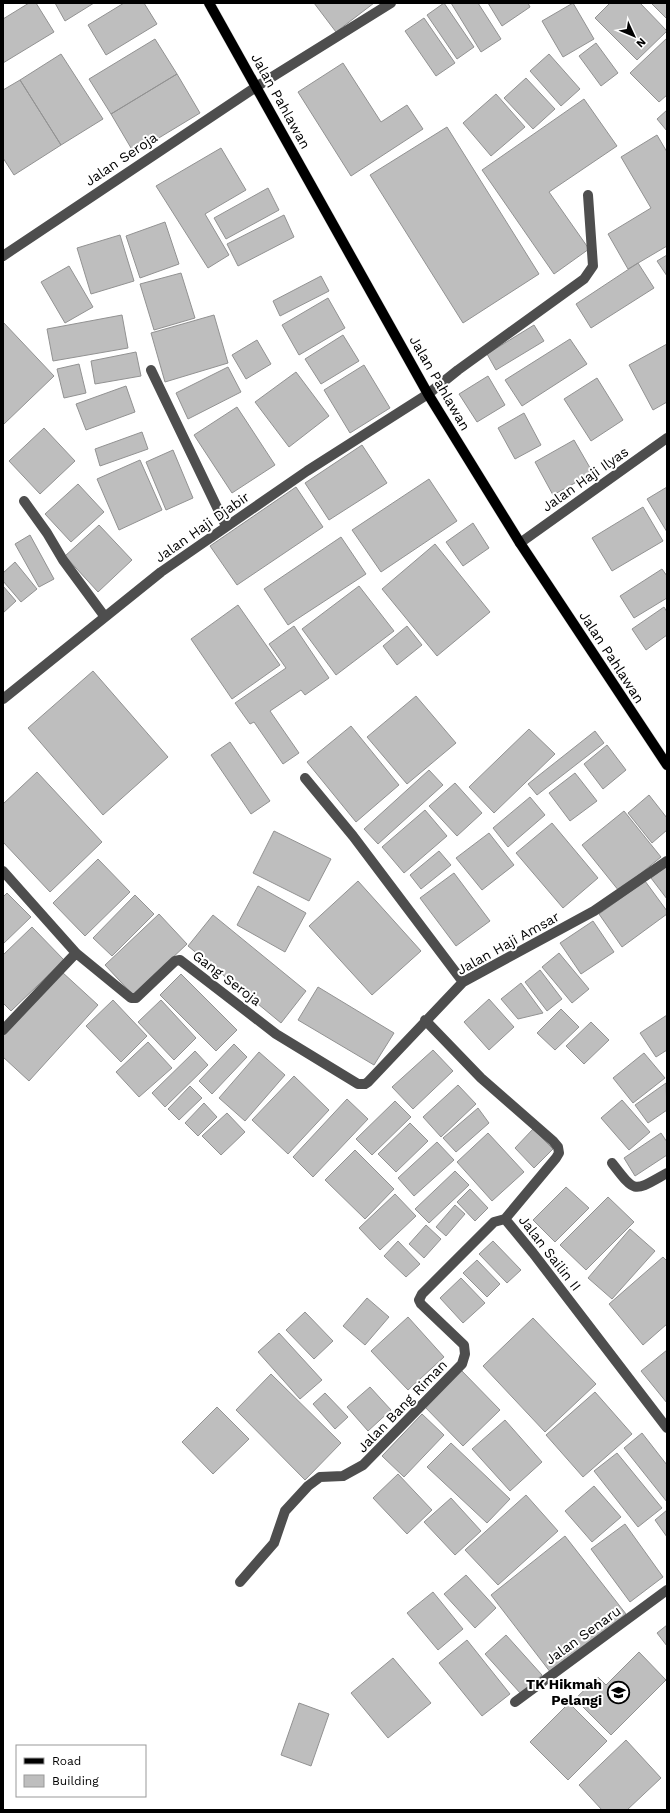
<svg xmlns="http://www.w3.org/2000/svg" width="670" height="1813" font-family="'Work Sans',sans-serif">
  <rect width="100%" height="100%" fill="#fff"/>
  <path fill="#bebebe" stroke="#929292" d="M29,3H36L54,32L3,63V19Z
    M55,3H94L65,21Z
    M124,3H144L157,24L106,55L88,25Z
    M314,3H374L336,32Z
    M444,3L474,47L457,59L427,15Z
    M451,3H478L501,39L481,52Z
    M488,3H528L530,7L502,26Z
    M573,3L594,39L563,57L542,21Z
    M610,3H640L667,31L637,60L595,18Z
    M651,3H667V19Z
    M424,18L455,63L436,76L405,31Z
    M667,38V95L659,102L630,73Z
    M155,39L177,74L111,114L89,79Z
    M596,43L618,73L601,86L579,56Z
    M61,54L103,119L61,145L20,80Z
    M549,54L580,89L561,106L530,71Z
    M343,63L381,122L407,105L423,129L351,176L298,92Z
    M177,74L200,113L134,153L111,114Z
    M526,78L555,109L533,129L504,98Z
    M20,80L61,145L14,175L3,158V90Z
    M496,94L525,127L491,156L463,123Z
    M584,99L617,146L549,192L589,249L554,274L482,170Z
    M667,110V131L657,119Z
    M447,127L539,274L463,323L370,175Z
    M657,135L667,152V246L628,269L608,234L651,208L621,157Z
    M221,148L246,190L205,214L229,255L208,268L156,186Z
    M268,188L279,210L226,239L214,218Z
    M284,215L294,237L238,266L227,244Z
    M165,222L179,264L140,278L126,236Z
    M120,235L134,281L91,294L77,248Z
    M667,255V276L657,261Z
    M638,263L654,288L591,328L576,304Z
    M69,266L93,307L65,323L41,282Z
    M181,273L195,318L154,330L140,284Z
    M321,276L329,291L280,316L273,301Z
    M328,298L345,328L299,355L282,325Z
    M122,315L128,348L53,361L47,329Z
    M214,315L228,363L165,382L151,333Z
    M3,322L54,376L4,424H3Z
    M534,325L544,341L496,370L487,354Z
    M343,335L359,361L321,384L305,359Z
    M570,339L587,364L522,406L505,380Z
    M257,340L271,364L246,379L232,355Z
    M667,344V402L653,410L629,365Z
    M136,352L141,376L95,384L91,361Z
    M79,364L86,393L64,398L57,369Z
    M364,365L390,408L350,433L324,390Z
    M228,367L241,392L188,419L176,393Z
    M296,372L329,416L289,447L255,402Z
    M488,376L505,405L477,422L459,394Z
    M597,378L623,420L591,441L564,399Z
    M126,386L135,412L86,430L76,404Z
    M237,407L275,465L232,493L194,435Z
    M524,413L541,445L515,459L498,428Z
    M44,428L75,461L40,494L9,461Z
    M142,432L148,449L100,466L95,449Z
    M574,440L593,473L553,495L535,462Z
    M362,445L387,483L329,520L305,483Z
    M173,450L193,498L166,510L146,462Z
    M140,460L162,510L119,530L97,479Z
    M429,479L457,521L381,572L352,530Z
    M78,484L104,512L71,542L45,514Z
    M296,487L323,527L237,585L210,546Z
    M667,487V532L647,499Z
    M643,507L663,541L612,571L592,538Z
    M473,523L489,548L463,566L446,542Z
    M99,525L132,560L98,592L65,556Z
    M30,535L54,579L39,587L15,544Z
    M341,537L366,574L288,625L264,589Z
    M435,544L490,612L437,656L382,589Z
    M15,562L37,589L21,602L3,581V573Z
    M662,569L667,576V598L634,618L620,596Z
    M3,586L16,601L3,613Z
    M359,586L394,631L336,675L302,629Z
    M238,605L280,665L232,699L191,639Z
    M664,607L667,612V635L646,650L632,629Z
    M294,626L329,678L305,695L301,690L270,711L299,753L283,764L254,722L250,724L235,703L286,668L269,644Z
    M407,626L422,645L397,665L383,646Z
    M93,671L168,757L103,815L28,728Z
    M416,696L456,743L407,784L367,737Z
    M351,726L399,785L356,822L307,762Z
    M529,729L555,754L494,813L469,787Z
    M595,731L604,743L537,795L528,784Z
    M230,742L270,801L251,814L211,755Z
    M607,745L626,770L603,789L584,764Z
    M429,770L443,785L378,844L364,829Z
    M37,772L102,842L50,892L3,842V804Z
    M575,773L597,801L570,821L549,793Z
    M455,783L482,813L457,836L429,806Z
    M649,795L667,818V830L652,843L628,813Z
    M530,797L545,815L508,847L493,828Z
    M425,810L447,836L404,873L382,847Z
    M624,811L661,857L619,891L582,845Z
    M552,823L598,878L563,908L516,853Z
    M274,831L331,859L309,901L253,873Z
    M489,833L514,865L482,890L456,858Z
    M439,851L451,865L421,889L410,875Z
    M98,859L130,892L85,936L53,903Z
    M667,866V899L651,878Z
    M454,873L490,921L456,946L420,898Z
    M358,881L421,951L372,995L309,926Z
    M645,881L667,911V914L622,947L599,914Z
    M258,886L306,913L285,952L237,925Z
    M7,893L31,917L3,944V897Z
    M135,895L154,914L112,956L93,938Z
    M159,914L187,944L133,995L105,965Z
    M213,915L306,991L281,1023L188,946Z
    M593,921L614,952L581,974L560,943Z
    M32,927L64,960L11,1011L3,1003V955Z
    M559,953L589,989L572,1003L542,967Z
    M540,970L562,999L547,1011L525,982Z
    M62,972L98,1005L29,1081L3,1057V1036Z
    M181,974L237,1030L216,1051L160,995Z
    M521,983L543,1013L518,1019L501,999Z
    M318,987L394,1033L374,1065L298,1020Z
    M489,999L514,1027L489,1050L464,1022Z
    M113,1000L147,1036L121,1062L86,1026Z
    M161,1000L196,1038L174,1060L138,1022Z
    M561,1009L579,1027L555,1050L537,1033Z
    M667,1015V1050L656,1057L640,1033Z
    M591,1022L609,1040L584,1064L566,1046Z
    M148,1042L172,1068L139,1097L116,1072Z
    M234,1044L247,1057L212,1094L199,1081Z
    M433,1050L453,1071L413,1109L392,1087Z
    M195,1051L208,1065L165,1107L152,1093Z
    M259,1052L285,1075L245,1121L219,1098Z
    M644,1053L665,1078L633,1103L613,1078Z
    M294,1076L329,1110L288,1154L252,1120Z
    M666,1083L667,1110L648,1123L635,1105Z
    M458,1085L476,1104L441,1137L423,1117Z
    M190,1086L202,1098L179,1120L168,1109Z
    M347,1099L368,1119L313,1177L293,1157Z
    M622,1100L650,1132L629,1150L601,1118Z
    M395,1101L411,1117L372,1155L356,1139Z
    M204,1103L217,1117L198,1136L185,1123Z
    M478,1108L489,1123L456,1152L443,1138Z
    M227,1113L245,1132L221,1155L202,1136Z
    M410,1123L428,1141L396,1172L378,1154Z
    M533,1129L553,1149L534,1168L515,1148Z
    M488,1133L524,1172L492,1201L457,1162Z
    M661,1133L667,1142V1155L635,1176L624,1158Z
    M437,1142L454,1160L414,1196L398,1178Z
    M355,1150L394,1189L365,1219L325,1180Z
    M455,1171L469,1185L429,1223L415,1209Z
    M566,1187L589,1208L555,1242L533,1220Z
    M470,1189L488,1208L475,1221L457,1202Z
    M395,1194L416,1216L380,1250L359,1228Z
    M608,1197L634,1222L586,1270L560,1245Z
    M455,1205L465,1214L446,1236L436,1227Z
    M426,1225L441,1239L424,1258L409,1244Z
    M630,1229L655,1251L612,1299L588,1278Z
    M398,1241L420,1264L406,1277L384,1256Z
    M493,1241L521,1270L507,1283L479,1254Z
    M663,1257L667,1261V1324L643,1345L609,1304Z
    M477,1260L500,1284L487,1297L463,1273Z
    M461,1278L485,1303L463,1323L440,1298Z
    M367,1298L389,1317L365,1345L343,1326Z
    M305,1312L333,1341L314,1359L286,1330Z
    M408,1317L444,1357L408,1390L371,1351Z
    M533,1318L596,1384L545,1432L483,1366Z
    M279,1333L322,1380L300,1399L258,1352Z
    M667,1350V1403L641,1371Z
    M460,1369L500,1410L463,1446L423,1405Z
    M271,1374L341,1443L305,1480L236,1410Z
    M370,1387L391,1410L368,1431L347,1407Z
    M595,1392L632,1434L583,1477L546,1435Z
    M325,1393L348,1417L335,1429L313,1404Z
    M217,1407L249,1439L213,1474L182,1442Z
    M422,1414L444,1435L404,1477L382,1456Z
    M505,1420L542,1462L510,1491L472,1449Z
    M642,1433L667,1465V1502L624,1448Z
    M451,1443L510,1499L487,1523L427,1467Z
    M617,1453L662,1508L638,1527L594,1471Z
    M398,1474L432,1510L407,1534L373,1498Z
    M594,1486L621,1517L592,1542L565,1511Z
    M526,1495L558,1531L498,1585L465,1550Z
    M451,1498L481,1531L455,1555L424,1522Z
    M667,1510V1537L655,1520Z
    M625,1524L663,1577L630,1602L591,1549Z
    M565,1536L626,1614L551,1673L491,1595Z
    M466,1575L496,1608L475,1628L444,1594Z
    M433,1592L463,1629L438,1650L407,1613Z
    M667,1625V1646L657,1633Z
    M506,1635L542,1675L521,1694L485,1654Z
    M467,1640L510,1694L482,1716L439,1663Z
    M639,1652L666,1680L611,1735L575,1699L598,1677L606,1685Z
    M393,1658L431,1703L388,1738L351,1693Z
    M299,1703L329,1714L311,1766L281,1755Z
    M569,1703L607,1741L568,1780L530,1742Z
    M626,1740L661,1778L627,1810H602L579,1785Z"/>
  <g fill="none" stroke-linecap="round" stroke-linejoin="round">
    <defs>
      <path id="major" d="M209,3L428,394L520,543L667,765"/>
    </defs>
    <use href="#major" stroke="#dbdbdb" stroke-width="11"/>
    <path stroke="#4e4e4e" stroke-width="10" d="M3,256L256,87L391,3
      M151,370L226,526
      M24,501L47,533L63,560L105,617
      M520,543L667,438
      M3,699L161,572L307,471L428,394L458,370L584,279L593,266L588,195
      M305,778L353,836L463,982
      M3,871L76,953L131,998H136L175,961L180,960L276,1034L358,1084H365L368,1082L463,982L594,911L667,861
      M425,1020L481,1078L553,1141L558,1147L559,1153L556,1158L505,1219L533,1253L667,1428
      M3,1030L76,953
      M612,1163C636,1194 633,1192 667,1173
      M240,1582L274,1543L285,1511L308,1486L320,1477L343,1476L363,1465L462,1364L465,1354L464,1345L421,1304L419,1300L422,1294L494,1222L505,1219
      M515,1702L667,1590"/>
    <use href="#major" stroke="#000" stroke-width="10"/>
  </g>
  <defs>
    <symbol id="school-ring" viewBox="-11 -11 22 22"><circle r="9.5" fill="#fff" stroke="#000" stroke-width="1.5"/><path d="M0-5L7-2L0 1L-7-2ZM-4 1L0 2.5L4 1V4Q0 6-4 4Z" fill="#000"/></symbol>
  </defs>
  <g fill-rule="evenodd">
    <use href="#school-ring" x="606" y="1680" width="25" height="25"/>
  </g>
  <g text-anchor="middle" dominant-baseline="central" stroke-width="4" stroke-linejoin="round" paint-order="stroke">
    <g font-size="14" fill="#000" stroke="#fff">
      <text transform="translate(281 101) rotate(61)">Jalan Pahlawan</text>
      <text transform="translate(121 159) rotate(-34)">Jalan Seroja</text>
      <text transform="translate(440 383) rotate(60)">Jalan Pahlawan</text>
      <text transform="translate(585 479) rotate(-35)">Jalan Haji Ilyas</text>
      <text transform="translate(202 527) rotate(-35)">Jalan Haji Djabir</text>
      <text transform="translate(612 657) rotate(57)">Jalan Pahlawan</text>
      <text transform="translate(508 943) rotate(-29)">Jalan Haji Amsar</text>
      <text transform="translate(227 978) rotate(37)">Gang Seroja</text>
      <text transform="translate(550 1253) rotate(52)">Jalan Sailin II</text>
      <text transform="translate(402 1406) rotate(-46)">Jalan Bang Riman</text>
      <text transform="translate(583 1635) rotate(-36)">Jalan Senaru</text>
    </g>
    <g font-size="14" font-weight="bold" fill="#000" stroke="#fff" text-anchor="end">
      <text x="602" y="1684">TK Hikmah<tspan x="602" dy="16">Pelangi</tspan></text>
    </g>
  </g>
  <rect width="670" height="1813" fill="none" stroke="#000000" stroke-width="8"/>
  <rect x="16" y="1745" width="130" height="52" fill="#ffffff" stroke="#999999"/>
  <rect x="24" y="1758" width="20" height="6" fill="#000000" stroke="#999999"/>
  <text x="52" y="1765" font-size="12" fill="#000000">Road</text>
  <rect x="24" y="1775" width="20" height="12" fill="#bebebe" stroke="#999999"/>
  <text x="52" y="1785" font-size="12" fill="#000000">Building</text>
  <g transform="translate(634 36) rotate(134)" stroke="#ffffff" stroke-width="3" paint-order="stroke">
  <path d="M0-3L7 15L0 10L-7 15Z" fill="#000000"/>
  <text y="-6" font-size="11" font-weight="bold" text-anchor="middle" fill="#000000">N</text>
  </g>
</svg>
